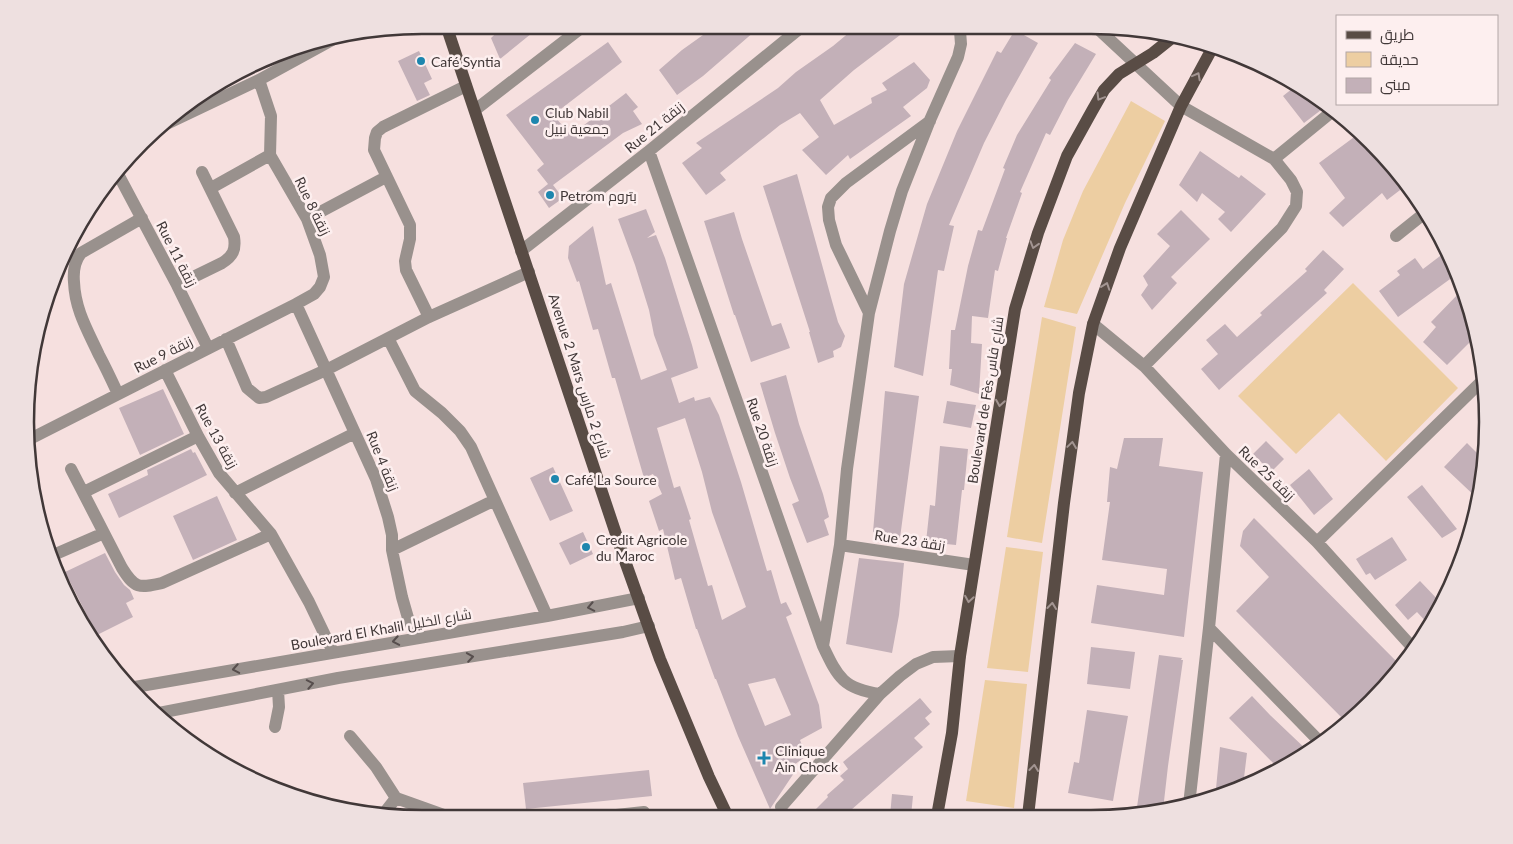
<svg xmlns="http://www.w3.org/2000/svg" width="1513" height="844" font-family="Lato,Cairo,sans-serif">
  <rect width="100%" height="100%" fill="#f6e0df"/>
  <path fill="#edcea2" d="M1131,101L1165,121L1125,203L1077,314L1044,307L1063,240L1083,191Z
    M1353,283L1458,388L1386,461L1339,413L1296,454L1238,396Z
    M1042,317L1076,327L1042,543L1007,537Z
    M1006,547L1043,552L1028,672L987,668Z
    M985,680L1027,684L1014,808L966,801Z"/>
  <path fill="#c3b0b8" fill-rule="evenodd" d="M505,25H542L500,59L491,38Z
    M717,25H762L703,76L677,95L659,70L682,50Z
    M857,26H912L854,70L820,100L834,125L872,103L871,98L887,90L882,83L914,62L930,80L927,88L903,107L911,116L850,159L848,155L826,175L802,150L819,137L800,113L780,125L720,173L726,180L706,195L682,163L702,148L696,143L778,88L796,72L833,46Z
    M1015,30L1038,43L1006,100L984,143L949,225L954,226L944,271L938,270L923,376L894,367L904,284L927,204L957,131L997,51L1001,53Z
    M608,42L622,62L553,115L571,135L626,93L638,107L633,111L642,124L623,133L553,185L563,198L549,208L538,192L548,184L537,170L544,164L506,115Z
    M1075,43L1096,54L1068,100L1050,135L1046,133L1020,192L1022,193L1006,238H1007L998,271L995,270L988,318L972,316L971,343L982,344L979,394L950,385L952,369H949L951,330H955L968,266L978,230L982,231L1005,169L1003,168L1017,135L1051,80L1049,78Z
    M419,51L432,79L424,83L430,95L417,101L398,61Z
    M1298,84L1315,97L1312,99L1321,110L1304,123L1283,96Z
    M1361,132L1408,184L1387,200L1382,193L1343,227L1329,213L1345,198L1319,163Z
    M1200,151L1239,178L1241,175L1266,194L1231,232L1218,219L1225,212L1202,193L1197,202L1179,185Z
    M797,174L832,301L838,322L845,336L841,347L833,351L834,357L818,363L809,332H810L763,186Z
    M646,209L655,232L647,238L656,235L665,258L692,345L698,368L671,378L679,403L694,397L695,401L710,397L719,415L741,482L767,571L771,570L781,604L786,602L792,614L786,617L819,705L822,728L800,740L806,756L790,768L794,773L770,809L738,736L716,679H715L697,629H696L681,578L675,580L663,529L659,531L649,501L662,494L653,474L644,478L615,378H612L598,329L593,330L579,281L577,282L568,258L569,246L593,226L606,285L611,283L641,380L667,370L654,335L649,310L635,265L618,219ZM685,418L702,472L712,512L746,607L722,620L712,585L708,586L689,520L691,519L680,486L674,488L657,428ZM775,678L791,715L765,726L748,684Z
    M1181,210L1210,239L1171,277L1177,283L1152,310L1141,295L1148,285L1143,276L1170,246L1157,234Z
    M734,212L742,239L772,326L781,323L790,348L751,362L735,315H734L704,221Z
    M1323,250L1344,269L1324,290L1327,293L1219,390L1201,369L1218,354L1206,340L1225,324L1237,337L1262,315L1260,313L1307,271L1305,269Z
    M1448,250L1457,274L1398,317L1379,291L1400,275L1397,271L1415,258L1423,269Z
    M1463,289L1475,320L1477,335L1447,365L1423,342L1436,327L1431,322Z
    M786,375L799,424L823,494L829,517L824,520L829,535L807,543L792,504L799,501L790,478L775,433L760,383Z
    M163,389L184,434L140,455L119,408Z
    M885,391L919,396L900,538L873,532Z
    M947,401L976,405L971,428L943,423Z
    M1124,438H1163L1159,466L1203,472L1184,637L1091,623L1097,585L1164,595L1167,569L1102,560L1110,502H1107L1110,467L1117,469Z
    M1266,441L1284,459L1271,472L1253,454Z
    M1467,443L1485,461V474L1479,500L1444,467Z
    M940,446L968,449L964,490H962L956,545L926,542L930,505L935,506Z
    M191,449L193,453L195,452L207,475L119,518L108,494L148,475L147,470Z
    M553,467L573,511L550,521L530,478Z
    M1309,469L1333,499L1314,515L1290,485Z
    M1422,485L1457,529L1442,538L1407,497Z
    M217,496L237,540L193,560L173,516Z
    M1254,518L1400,665L1372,703L1347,723L1236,611L1269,577L1240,546L1243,531Z
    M583,532L593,554L570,565L559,543Z
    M1392,537L1407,560L1375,580L1370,573L1366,575L1356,559Z
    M105,553L115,572L124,585L130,590L134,599L126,603L133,617L97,635L65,572Z
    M859,558L904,563L899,615L892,653L846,644Z
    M1420,581L1442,604L1435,621L1430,626L1417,612L1408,620L1395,605Z
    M1091,647L1135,652L1130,689L1087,684Z
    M1159,655L1182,658L1181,660H1183L1168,766L1163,810L1137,807Z
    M1252,696L1270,715L1310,753L1278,768L1229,718Z
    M920,698L932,712L925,718L930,724L914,738L923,747L843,817H808L828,797L827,795L844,780L840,776L848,769L843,762Z
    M1087,710L1128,716L1113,801L1068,793L1074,762L1079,763Z
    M1220,747L1247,753L1243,786L1215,799Z
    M649,770L652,796L526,809L523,783Z
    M892,794L913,796L911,816H890Z"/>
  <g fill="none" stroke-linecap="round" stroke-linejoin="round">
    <path stroke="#99918d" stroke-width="12" d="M1095,26L1181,106L1274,159L1291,180L1297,192L1296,206L1282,228L1144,366
      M475,110L585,25
      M162,126L259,80L332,40
      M649,151L823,646C838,678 844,689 880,694
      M1274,159L1334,110
      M118,174L177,285L208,348
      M211,188L270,155
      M307,219L386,177
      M1396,236L1426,212
      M521,251L649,151L804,25
      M177,285L222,263C233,256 236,250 234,237L202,172
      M296,304L376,479L388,517L392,535V550L402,597L408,618L417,638
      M869,313L836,245L829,220L828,207L831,198L846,183L930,121
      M429,317L406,270L405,261L410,239V225L374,150L375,138L377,132L383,127L466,86
      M1093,324L1144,366L1226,454L1317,542L1413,648
      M388,338L415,391L442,413L460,431L471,447L547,616
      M226,339L247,388L259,398L266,397L326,370L429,317L529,272
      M165,370L198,436L219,473L271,534L309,602L333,652
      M118,394C112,381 106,368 99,355C88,331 75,310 74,282C73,271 74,262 81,253L142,218
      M26,441L296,304L314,294L320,287L324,277L320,255L307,219L270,155L271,116L259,80
      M71,469L122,568C135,589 139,588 162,583L271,534
      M84,492L198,436
      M235,493L355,433
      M1317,542L1484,379
      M840,545L974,565
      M392,550L495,500
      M51,556L104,533
      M1209,628L1322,744
      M823,646L840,545L847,469L869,313L890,231L902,191L930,120L958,57L961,44L960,31L958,26
      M129,688L547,616L639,598
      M159,713L338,678L623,632L649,626
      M275,727L279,707L278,690
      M350,736L376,767L396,798L452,818
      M1189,805L1209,628L1226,454
      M781,807L880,694L900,676L916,664L933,657L960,656
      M382,816L396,798
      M598,817L644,812"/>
    <path stroke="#594c45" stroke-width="12" d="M446,25L625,561L660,659L709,777L728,817
      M937,816L952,733L960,656L1015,309L1038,233L1067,156L1092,111L1104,90L1119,74L1153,53L1173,37
      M1028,816L1064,503L1079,393L1093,324L1120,248L1181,106L1214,45"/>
  </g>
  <defs><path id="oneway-chevron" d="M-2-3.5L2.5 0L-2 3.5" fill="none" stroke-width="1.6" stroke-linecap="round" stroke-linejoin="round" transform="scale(1.25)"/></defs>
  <g stroke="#a39592">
    <use href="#oneway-chevron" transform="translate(1197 76) rotate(-62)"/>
    <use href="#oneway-chevron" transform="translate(1100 97) rotate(121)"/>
    <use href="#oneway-chevron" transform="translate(1034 245) rotate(107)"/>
    <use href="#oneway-chevron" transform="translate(1106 286) rotate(-71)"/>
    <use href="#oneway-chevron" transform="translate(1000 403) rotate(99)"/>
    <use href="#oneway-chevron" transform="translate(1072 445) rotate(-82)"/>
    <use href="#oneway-chevron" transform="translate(969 599) rotate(99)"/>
    <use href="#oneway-chevron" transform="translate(1052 606) rotate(-84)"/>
    <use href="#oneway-chevron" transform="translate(1034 768) rotate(-84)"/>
  </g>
  <g stroke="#574e4d">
    <use href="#oneway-chevron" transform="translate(591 607) rotate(169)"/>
    <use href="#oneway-chevron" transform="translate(396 641) rotate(170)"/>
    <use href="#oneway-chevron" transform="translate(470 657) rotate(-9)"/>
    <use href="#oneway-chevron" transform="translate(236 669) rotate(170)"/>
    <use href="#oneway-chevron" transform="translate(310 684) rotate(-11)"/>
  </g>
  <g fill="#1d86ae" stroke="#fdefef" stroke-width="2">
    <circle cx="421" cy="61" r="5"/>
    <circle cx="535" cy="120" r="5"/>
    <circle cx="550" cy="195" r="5"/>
    <circle cx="555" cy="479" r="5"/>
    <circle cx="586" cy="547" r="5"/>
    <path d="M761.5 750.5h5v5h5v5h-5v5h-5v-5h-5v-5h5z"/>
  </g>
  <g text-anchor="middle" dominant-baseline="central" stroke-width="5" stroke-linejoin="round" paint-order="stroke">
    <g font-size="14" fill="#413838" stroke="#fdefef" text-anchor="start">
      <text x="431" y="61">Café Syntia</text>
      <text x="545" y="112">Club Nabil<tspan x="545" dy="16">جمعية نبيل</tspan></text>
      <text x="560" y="195">Petrom بتروم</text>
      <text x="565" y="479">Café La Source</text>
      <text x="596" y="539">Credit Agricole<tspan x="596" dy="16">du Maroc</tspan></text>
      <text x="775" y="750">Clinique<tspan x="775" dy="16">Ain Chock</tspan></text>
    </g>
    <g font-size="14" fill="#413838" stroke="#fdefef">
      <text transform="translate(654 127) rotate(-39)">Rue 21 زنقة</text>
      <text transform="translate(313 206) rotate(64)">Rue 8 زنقة</text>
      <text transform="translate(177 254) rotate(63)">Rue 11 زنقة</text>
      <text transform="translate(163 354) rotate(-27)">Rue 9 زنقة</text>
      <text transform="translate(580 376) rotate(72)">Avenue 2 Mars شارع 2 مارس</text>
      <text transform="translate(985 400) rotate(-81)">Boulevard de Fès شارع فاس</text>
      <text transform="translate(763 432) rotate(71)">Rue 20 زنقة</text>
      <text transform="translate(217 436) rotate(61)">Rue 13 زنقة</text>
      <text transform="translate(383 461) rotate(68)">Rue 4 زنقة</text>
      <text transform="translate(1267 473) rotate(44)">Rue 25 زنقة</text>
      <text transform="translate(910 540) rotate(9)">Rue 23 زنقة</text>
      <text transform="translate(381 629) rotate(-10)">Boulevard El Khalil شارع الخليل</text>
    </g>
  </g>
  <path d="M0 0H1513V844H0ZM422 34H1091A388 388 0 0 1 1479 422V422A388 388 0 0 1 1091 810H422A388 388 0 0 1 34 422V422A388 388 0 0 1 422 34Z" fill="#eee0e0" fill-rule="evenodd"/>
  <path fill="none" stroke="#413838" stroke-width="2.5" d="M422 34H1091A388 388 0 0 1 1479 422V422A388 388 0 0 1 1091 810H422A388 388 0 0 1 34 422V422A388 388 0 0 1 422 34Z"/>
  <rect x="1336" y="15" width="162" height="90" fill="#fdefef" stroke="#b2a6a6"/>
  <rect x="1346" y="31" width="25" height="8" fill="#594c45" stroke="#b2a6a6"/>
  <text x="1380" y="40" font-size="15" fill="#413838">طريق</text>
  <rect x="1346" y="52" width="25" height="15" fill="#edcea2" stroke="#b2a6a6"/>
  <text x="1380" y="65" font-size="15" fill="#413838">حديقة</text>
  <rect x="1346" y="78" width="25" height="15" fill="#c3b0b8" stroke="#b2a6a6"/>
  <text x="1380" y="90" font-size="15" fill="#413838">مبنى</text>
</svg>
